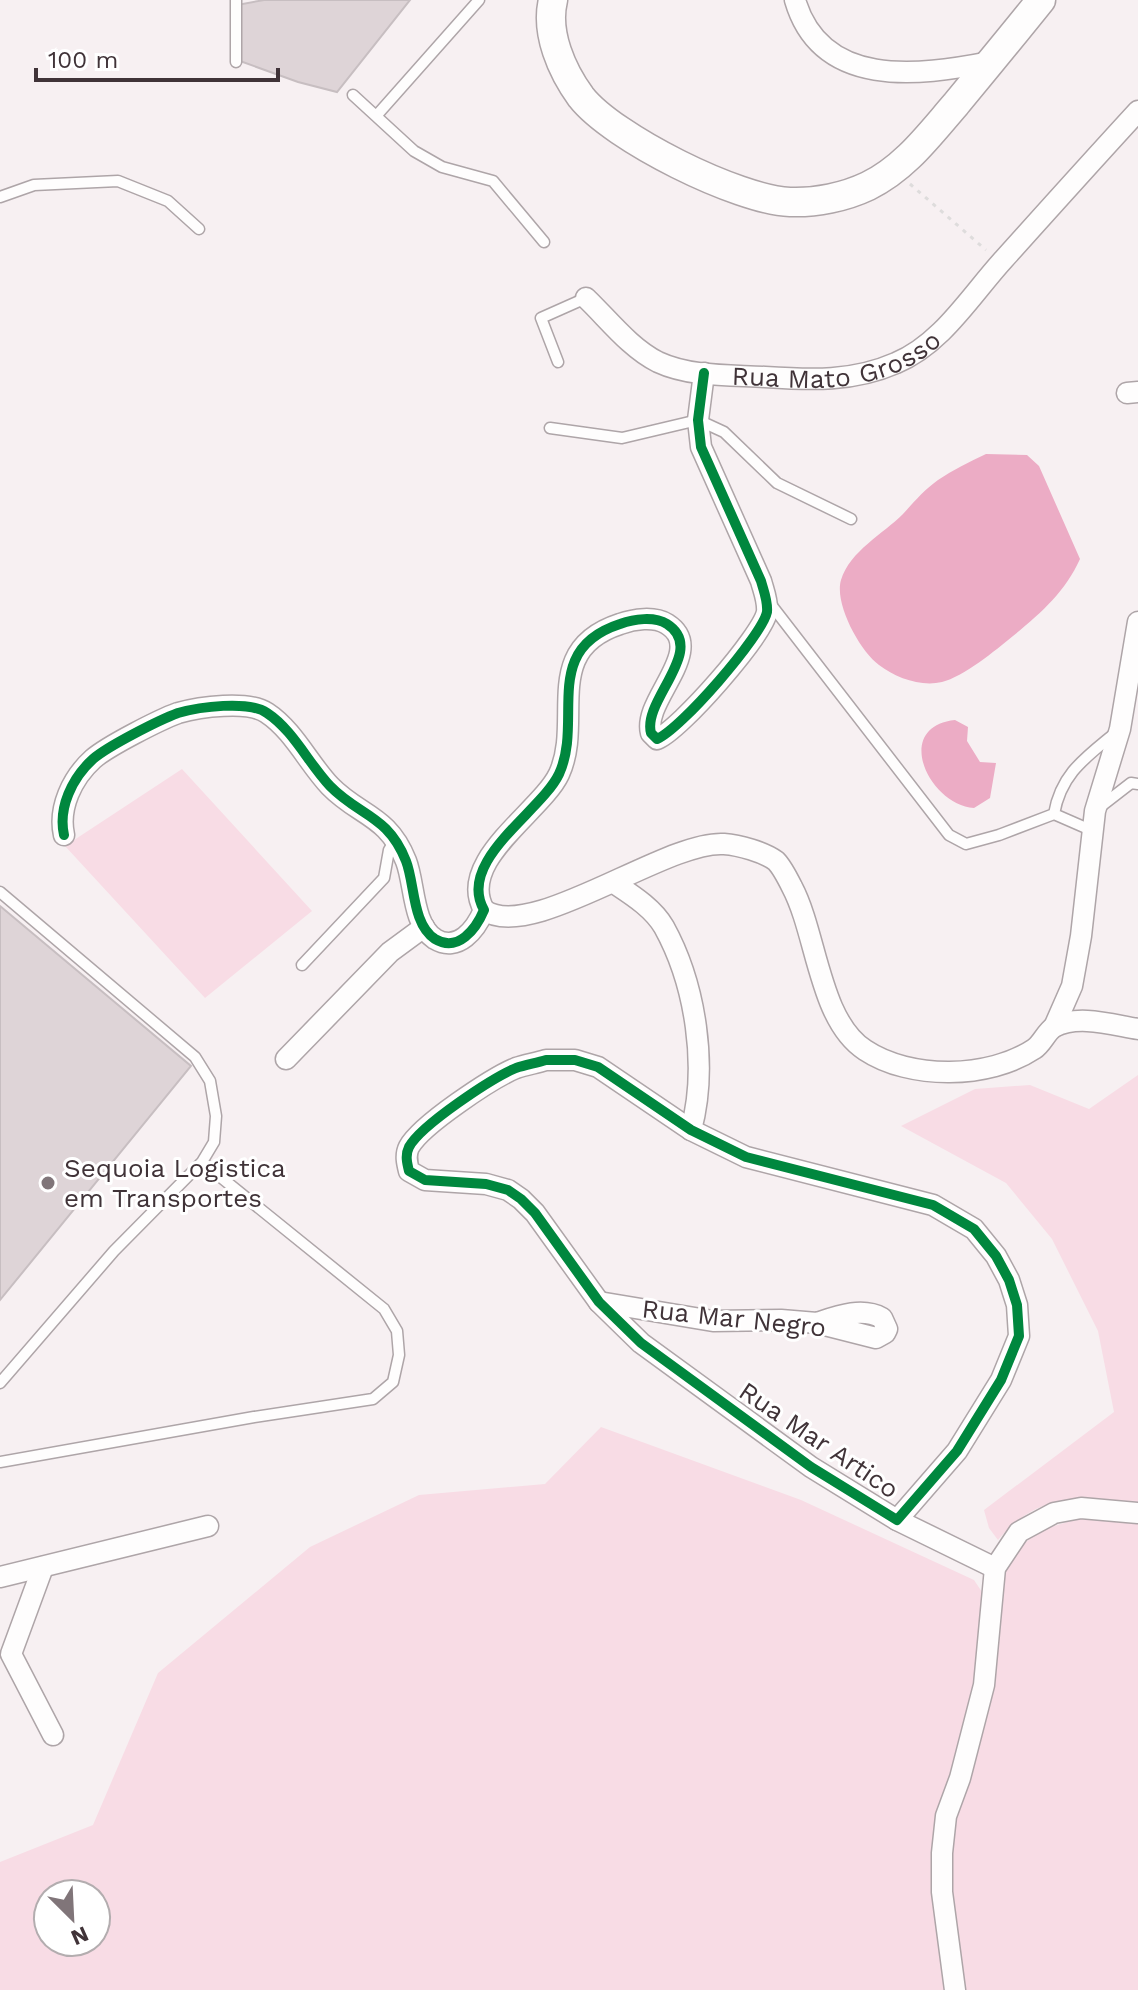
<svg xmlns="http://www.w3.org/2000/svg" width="1138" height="1990" font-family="'Work Sans',sans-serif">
  <rect width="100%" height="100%" fill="#f7f0f2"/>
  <path fill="#f8dce5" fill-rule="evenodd" d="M182,769L312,911L205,998L65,846Z
    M1138,1075V1503C1082,1496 1038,1492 998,1540L989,1528L984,1510L1114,1412L1098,1331L1052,1239L1006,1183L901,1126L975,1089L1030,1085L1089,1109Z
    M601,1427L801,1500L974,1580L984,1595L975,1684L952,1775L947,1990H0V1862L93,1825L158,1673L310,1547L419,1495L545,1484ZM48,1894H96V1942H48Z
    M1081,1519L1138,1524V1990H965C958,1935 945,1876 955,1821C958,1807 965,1794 969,1781C979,1750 988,1718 993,1686C998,1658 997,1587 1008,1566C1023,1535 1050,1525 1081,1519Z"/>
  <path fill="#ecacc5" d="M986,454L1027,455L1039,466L1080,559C1065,592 1041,613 1013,636C996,650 963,677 942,682C921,687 896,678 879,665C860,651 834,604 841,580C850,551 883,534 903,514C914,502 924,490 938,480C953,470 969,462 986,454Z
    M955,720L968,727L967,741L980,762L996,763L990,798L974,808C929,805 892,727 955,720Z"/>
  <path fill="#ded4d7" stroke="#c7bec1" stroke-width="2" d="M264,0H410L337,92L298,82L240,61L237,5Z
    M0,906L191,1066L0,1300Z"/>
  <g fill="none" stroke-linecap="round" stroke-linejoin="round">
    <defs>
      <path id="service" d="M236,62V0
        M353,95L414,151L442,167L493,181L544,242
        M377,115L479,0
        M0,197L34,185L118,181L168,201L199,229
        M558,362L541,318L586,298
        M550,428L622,438L698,420L724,432L777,483L851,519
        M769,602L949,835L966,844L999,835L1054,814
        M1100,807L1131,783L1138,784
        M1093,831L1054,814C1061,774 1085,758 1114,734
        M0,892L195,1057L210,1081L216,1116L214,1142L202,1162L114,1251L0,1383
        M302,965L384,878L389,850L395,840
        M0,1462L254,1417L373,1399L393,1382L399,1355L397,1331L384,1309L202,1162"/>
      <g id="minor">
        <path d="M795,0C821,89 918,76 990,62"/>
        <path id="s1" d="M586,298C608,319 630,348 658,362C690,377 731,375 765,377C811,380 853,382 896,363C942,344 971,295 1004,259C1048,210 1093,160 1138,111"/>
        <path d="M1127,393L1138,392"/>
        <path d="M64,835C58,808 72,778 93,759C108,746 159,720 178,713C199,707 248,700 267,713C293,730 309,764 330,786C359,816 388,815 406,861C415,884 412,924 435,939C458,953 476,929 484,910C456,861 541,812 559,774C584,720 540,650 620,624C634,619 654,616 667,624C708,650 642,700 651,733L657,739C680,730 762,636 767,612C768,601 764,592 761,581L701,447L698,420L704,373"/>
        <path d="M614,883C632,895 653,908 664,927C696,985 708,1067 691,1130"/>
        <path d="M484,910C531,943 666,840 724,844C739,845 764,852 776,861C782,867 788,879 792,887C817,934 819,1020 865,1050C910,1080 989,1079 1034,1049C1042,1044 1046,1032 1054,1027C1078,1014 1113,1025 1138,1029"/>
        <path d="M1054,1027L1072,986L1081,936L1095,811L1120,729L1138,622"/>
        <path d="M286,1059L390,952L424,927"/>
        <path d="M546,1060H575L598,1067L691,1130L746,1157L933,1205L974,1229L996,1256L1009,1280L1017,1305L1019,1336L1001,1380L957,1451L897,1520L811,1467L641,1343L599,1302L535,1213L521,1199L508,1190L486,1184L425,1180L409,1171C407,1163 405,1155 409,1147C421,1125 492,1078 516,1068C525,1065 536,1063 546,1060Z"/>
        <path d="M599,1302L713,1321L781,1320L817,1323L876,1338L885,1333L887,1329L882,1318C862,1307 838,1316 817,1323"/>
        <path d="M897,1520L995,1568"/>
        <path d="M43,1567L11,1654L53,1735"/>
        <path d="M0,1577L208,1526"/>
        <path d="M955,1990L942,1892V1853L946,1816L960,1778L984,1685L995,1568L1019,1532L1054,1513L1081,1508L1138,1513"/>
      </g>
      <path id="secondary" d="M553,0C545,33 562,71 581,97C613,138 738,200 790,202C816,203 845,197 868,186C905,168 929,135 956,104C984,70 1013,35 1041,0"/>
    </defs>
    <use href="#service" stroke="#aea5a8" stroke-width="13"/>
    <use href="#minor" stroke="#aea5a8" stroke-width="23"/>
    <use href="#secondary" stroke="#aea5a8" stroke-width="31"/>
    <path stroke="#dedcdc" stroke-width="3" stroke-dasharray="4 6" stroke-linecap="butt" d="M910,184L986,250"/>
    <use href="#service" stroke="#fefdfd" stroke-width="10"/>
    <use href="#minor" stroke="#fefdfd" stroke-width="20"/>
    <use href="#secondary" stroke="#fefdfd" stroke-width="28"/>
    <defs>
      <path id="cycleway" d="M64,835C58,808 72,778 93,759C108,746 159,720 178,713C199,707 248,700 267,713C293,730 309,764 330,786C359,816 388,815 406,861C415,884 412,924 435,939C458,953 476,929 484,910C456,861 541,812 559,774C584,720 540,650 620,624C634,619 654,616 667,624C708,650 642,700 651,733L657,739C680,730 762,636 767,612C768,601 764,592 761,581L701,447L698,420L704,373
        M546,1060H575L598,1067L691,1130L746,1157L933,1205L974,1229L996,1256L1009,1280L1017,1305L1019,1336L1001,1380L957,1451L897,1520L811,1467L641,1343L599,1302L535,1213L521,1199L508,1190L486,1184L425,1180L409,1171C407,1163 405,1155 409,1147C421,1125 492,1078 516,1068C525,1065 536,1063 546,1060Z"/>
    </defs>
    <use href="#cycleway" stroke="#fff" stroke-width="15"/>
    <use href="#cycleway" stroke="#00873e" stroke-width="10"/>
  </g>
  <circle fill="#807579" stroke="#fff" stroke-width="3" cx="48" cy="1183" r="8"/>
  <g text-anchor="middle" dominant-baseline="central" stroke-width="6" stroke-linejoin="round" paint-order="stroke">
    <g font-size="26" fill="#403338" stroke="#fff">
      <text stroke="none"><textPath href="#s1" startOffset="280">Rua Mato Grosso</textPath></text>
      <text transform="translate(734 1318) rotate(6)">Rua Mar Negro</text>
      <text transform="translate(819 1440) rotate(34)">Rua Mar Artico</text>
    </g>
    <g font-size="26" fill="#403338" stroke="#fff" text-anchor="start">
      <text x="64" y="1168">Sequoia Logistica<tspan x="64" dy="30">em Transportes</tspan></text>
    </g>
  </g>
  <g transform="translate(72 1918) rotate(156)"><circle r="38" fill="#ffffff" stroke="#b3adaf" stroke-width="2"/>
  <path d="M0-6L14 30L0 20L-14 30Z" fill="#807579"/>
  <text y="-12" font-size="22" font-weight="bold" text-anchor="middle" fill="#403338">N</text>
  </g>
  <path d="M36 68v12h242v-12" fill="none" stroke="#403338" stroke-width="4"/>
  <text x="48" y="68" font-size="24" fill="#403338" stroke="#ffffff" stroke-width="6" paint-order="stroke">100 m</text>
</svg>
